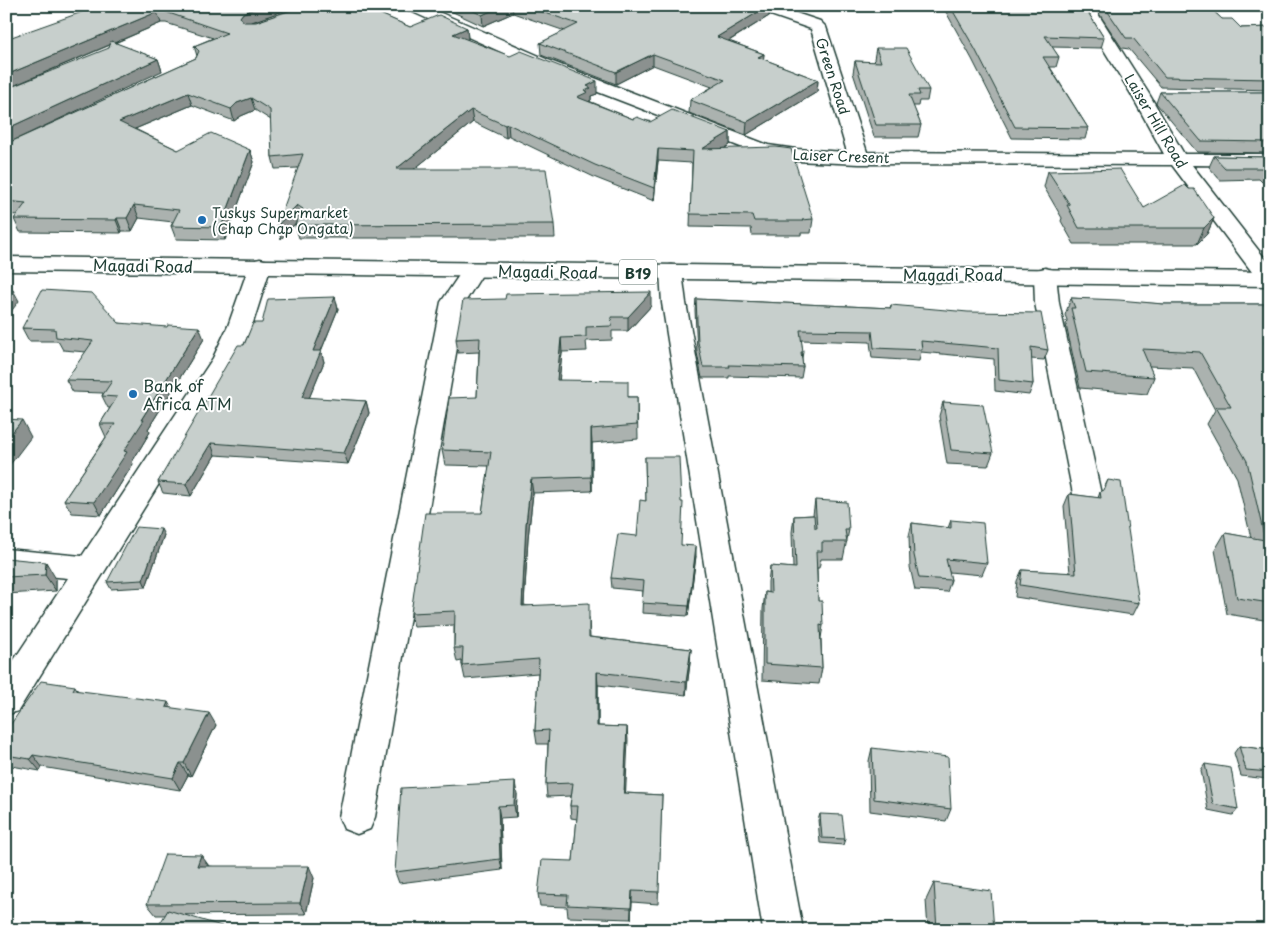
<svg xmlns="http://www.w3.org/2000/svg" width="1276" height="936" font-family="'Playpen Sans',sans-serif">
  <rect width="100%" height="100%" fill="#fff"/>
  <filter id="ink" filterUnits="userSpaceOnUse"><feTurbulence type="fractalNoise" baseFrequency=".02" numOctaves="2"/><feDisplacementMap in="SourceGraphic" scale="10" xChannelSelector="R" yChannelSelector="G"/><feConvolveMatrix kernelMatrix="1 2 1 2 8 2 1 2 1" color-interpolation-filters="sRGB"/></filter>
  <g filter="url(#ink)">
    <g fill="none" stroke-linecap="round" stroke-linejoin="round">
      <defs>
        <path id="minor" d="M403,6H425L553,62L768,145L796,149L847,152L811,29L753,9L750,6H775L820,21L826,27L867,152L1164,154L1131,94L1077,6H1093L1149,94L1184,154H1270V166L1192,165L1270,265V286L1261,284L1172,165L859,164L796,161L764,156L541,70L406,9Z
          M260,259L268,261L271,266L252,326L237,358L18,711L6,715V672L68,578L6,572V549L82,556L213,358L228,326L249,266L252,261Z
          M474,263L482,265L485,270L465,302L375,817L370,829L357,834L344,829L339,817L441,302L466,265Z
          M671,265L679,267L682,272L686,303L803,930H763L662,303L660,272L663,267Z
          M1045,268L1053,270L1056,275L1059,303L1101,494L1097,501L1087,504L1077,501L1073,494L1035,303L1034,275L1037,270Z"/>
        <path id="trunk" d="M6,257L1270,272V286L6,271Z"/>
      </defs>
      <use href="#minor" stroke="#1f3d34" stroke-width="3"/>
      <use href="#trunk" stroke="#1f3d34" stroke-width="3"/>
      <use href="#minor" fill="#fff" fill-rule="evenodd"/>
      <use href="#trunk" fill="#fff" fill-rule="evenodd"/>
    </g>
    <path fill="#abb2af" stroke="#1f3d34" d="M99,6H297L252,22H256L303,6H390L380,14L410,27L467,28L468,39V40L597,94L591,96V100L589,101L633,119L730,132V145L724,148L813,219L811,233H801V235H752L751,228L690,227L692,163L658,161L654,201L596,178L509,136L506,138L473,122L414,169L554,224L555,238H299L295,225L297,222L281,239L298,168L275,169L272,157L271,120L255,110L241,116L234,121L192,105L135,129L178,150H250L254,162L225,240L176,239L171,226L173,222L139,218L132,231H122L121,233L20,232L14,219L17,215L6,214V144L196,58L197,56L194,46L213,38L166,23H161L115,43L158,59L162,71L109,48L110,45L6,89Z
      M440,6H769V16L729,41L764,54L763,59L818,80L817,92L746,135L689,113L690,100L712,87L653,65L616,84L541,55L540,43L565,31L513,13L483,26Z
      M944,6H1084L1104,38L1101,48L1052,47L1059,57L1056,67H1050L1088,128L1085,139L1012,138L972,59L946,12Z
      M1094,6H1208L1222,19L1241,28L1270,27V90L1161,87L1129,49L1122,48Z
      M1264,6H1270V11Z
      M876,48L929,90L927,101H919L918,106H913L921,125L918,137H874L853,73L855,61L875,62L874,59Z
      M1160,92H1270V153L1197,152L1156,103Z
      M1214,156L1270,157V182H1262L1259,179L1220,180L1209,167Z
      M1048,171L1144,208L1214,218L1207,234L1197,244H1074L1061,221L1062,218L1044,187Z
      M335,297L338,309L321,351L324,362L309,398L366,401L369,413L348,464L215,455L191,496L163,493L158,482L244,345Z
      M1071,298L1163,304H1270V621L1227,614L1215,550L1225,533L1251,538L1237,478L1207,424L1215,410L1193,368L1149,366L1154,377L1147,394L1080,388L1066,325L1067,320L1065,315Z
      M696,299L890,308L891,305L1048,350L1044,360L1031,359L1033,384L1029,395L995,391L994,359L921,352L919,361L872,358L870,342L801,340L803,352L802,358L803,367L801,378L729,376V378H702L697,353L695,310Z
      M651,306L628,331H612V340L586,341L587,351L562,352L559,380L628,397H637L638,439L592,443V491L533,493L528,538L524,605L589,617L590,637L691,649L690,663L686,695L598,685V726L627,727L625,793L662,795L658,904L632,902L631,919L568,917L567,907L540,906L538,894L573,861L577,819L571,818L570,806L571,796L547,797L546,784L548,744H537L535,731L538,673L465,679L462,665V661L457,662L454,648V625L414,627L411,613L482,513L489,466L445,465L442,450L477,397L479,352L458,353L456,339Z
      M119,323L204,339L148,429L150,432L132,462L133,464L101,515L72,513L64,500L106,437L100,424L110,408H108L102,396L103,393L73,392L66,380L86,352L63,350L58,341H29L22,328Z
      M943,402L993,453L988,466L947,464L939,416Z
      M645,457L681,545L696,556L688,616L642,613L643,591L612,588L611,578L637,536L646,500Z
      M1108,480L1139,603L1133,615L1015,597L1017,581L1022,570L1070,573L1064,506L1069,494L1098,498L1100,492L1103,490Z
      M815,500L849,530L843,559H821L819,568H817L818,601L823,626L821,638L822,668L819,684L762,680L763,609L765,592L768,593V582L770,566L793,568L792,532L794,516L813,515Z
      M951,520L987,563L982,575L949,572L951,580L947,592L915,590L910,567L909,536L912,523L948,528Z
      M164,535L146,587L111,589L107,582Z
      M6,558L56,579V591L6,594Z
      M75,686L78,691L172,708L216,725L191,776L188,775L180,790L42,767L40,771L6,765V731Z
      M1239,746L1270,750V784L1268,779L1241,776L1234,753Z
      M872,748L951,809L946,821L870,811L869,761Z
      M1205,764L1238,809L1233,815L1208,810L1201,770Z
      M517,794L516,817L500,818L502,870L399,883L395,872Z
      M820,814L845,839L843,845L820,843L818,820Z
      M201,855L209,866L314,878L306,914L156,915L147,904Z
      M934,883L994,930H928L926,900Z"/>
    <path fill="#8b918f" stroke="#1f3d34" d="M262,6H297L246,24L243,28L240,17L243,13Z
      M373,6H390L371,20L369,9Z
      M502,6H512L513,13L483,26L482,15Z
      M768,6H769V16L717,48V37Z
      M157,12L161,23L6,89V75Z
      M467,28L468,39L454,46L453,34Z
      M653,54V65L616,84V72Z
      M764,54L763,66L758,57Z
      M158,59L162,71L6,144V129Z
      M818,80L817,92L746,135L747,122Z
      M597,81V94L591,96V100L588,102L577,97L587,86Z
      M188,93L192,105L123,134L119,122Z
      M251,98L255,110L241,116L234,121L231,109L237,103Z
      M471,110L473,122L398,182L396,169Z
      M508,124L509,136L506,138L505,125Z
      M730,132V145L702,162V149Z
      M658,149V161L654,201V188Z
      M250,150L254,162L225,240L221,227Z
      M134,205L139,218L132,231L127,218Z
      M297,205L300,218L281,239L277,226Z
      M117,218L122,231L121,233L116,220Z
      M1214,218L1207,234L1197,244L1204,228Z
      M13,290L19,301L6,318V299Z
      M651,292V306L628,331V317Z
      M335,297L338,309L321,351L324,362L305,408L302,397L313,351Z
      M199,327L204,339L148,429L150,432L132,462L133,464L101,515L94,502L124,451L141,420Z
      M561,338L562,352L558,394L557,380Z
      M366,401L369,413L348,464L344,453Z
      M22,420L31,437L6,470V440Z
      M591,429L592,443V491L591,477Z
      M211,443L215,455L191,496L186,484Z
      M531,479L533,493L528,538L523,619L522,606L526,524Z
      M161,529L164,535L146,587L143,580Z
      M696,546V556L688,616L689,606Z
      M46,562L56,579V591L45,575Z
      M691,649L690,663L686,695V682Z
      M597,672L598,685V739L597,726Z
      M168,702L175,715L166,707Z
      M209,713L216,725L191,776L184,763Z
      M627,727L628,740L625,806L624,793Z
      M33,755L42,767L40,771L30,759Z
      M180,763L188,775L180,790L173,778Z
      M515,782L517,794L516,817L514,805Z
      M498,806L500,818L502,870L500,859Z
      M201,855L209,867L197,866Z
      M309,866L314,878L306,914L300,903Z
      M632,891V902L631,919V908Z"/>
    <path fill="#c7cfcc" stroke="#1f3d34" d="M99,6H262L243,13L240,17L244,22H256L303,6H373L369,9L410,27L439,15L467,28L453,34L510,56L521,51L597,81L587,86L591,88L585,91L588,92L577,97L633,119L637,117L650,122L672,110L730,132L702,149L776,147L791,149L813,219L802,220L803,221H754L752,215L690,214L693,151L658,149L654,188L595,165L508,124L505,125L471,110L396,169H546L554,224L295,225L303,209L297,205L277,226L303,154L272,157L270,110L251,98L237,103L231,109L188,93L119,122L178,150L211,133L250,150L221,227L171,226L179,210L134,205L127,218H117L116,220L14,219L26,203L6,201V144L196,58L199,51L194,46L227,33L163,11L157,12L6,75V39Z
      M463,6H502L482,15Z
      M525,6H768L717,37L764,54L758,57L818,80L747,122L690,100L725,80L653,54L616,72L540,43L578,24Z
      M950,6H1084L1104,38L1045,36L1059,57H1043L1088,128L1015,127L975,49Z
      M1104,6H1208L1222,19H1232L1241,28L1270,27V79L1165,77L1133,38H1126Z
      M111,41L158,59L6,129V89L109,48Z
      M876,48H906L929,90H918L920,95H909L921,125H876L855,61L881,62Z
      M1160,92H1270V142L1201,141Z
      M1214,156L1270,157V171H1267L1264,168H1225Z
      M1120,169L1144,208L1185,185L1189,189H1194L1214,218L1204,228H1079L1067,205H1070L1048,171Z
      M6,290H13L6,299Z
      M42,290L92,293L119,323L167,327L168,325L199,327L141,420H144L124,451L127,452L94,502L64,500L115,424H100L117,397L102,396L112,381L66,380L93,341L56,337L55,329L22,328Z
      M651,292L628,317H611L612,326L586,327V337L561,338L557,380L628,381V397H637V425L591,429V477L531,479L526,524L522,606L589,603V637L691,649L686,682L597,672V726L627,727L624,793L662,795L659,892L632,891L631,908L567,905L568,895L538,894L542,860L573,861L578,806H570L573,783L546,784L549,730L535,731L539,659L462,665L463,648H454L455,611L411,613L425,513H482L491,452L442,450L449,398L477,397L480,338L456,339L463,300L505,299L506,294Z
      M335,297L313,351H321L302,397L366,401L344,453L211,443L186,484L158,482L238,345H244L253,323H262L268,299Z
      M1071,298L1119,300L1163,304H1270V342H1264L1270,349V603L1237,598L1225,533L1265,540L1247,461L1216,407H1231L1200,352L1142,349L1154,377L1086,372L1071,308H1075Z
      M696,299L891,308V305L968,312L1041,313L1048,350L1031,347L1033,384L999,380L998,348L921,341L922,350L874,348L872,331L800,330L803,352H801L803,367L729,365L730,367H703L698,342Z
      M943,402L983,405L993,453L951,450Z
      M6,419L22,420L6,440Z
      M645,457H679L681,502H683L681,545L696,546L689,606L642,603L644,581L611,578L618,534L637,536L640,500L646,501Z
      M1108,480L1121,482L1139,603L1020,585L1022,570L1076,573L1069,494L1101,498L1100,492L1104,490Z
      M815,500L847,502L849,530H845L847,542H822V551H816L818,601H822L823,626L820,625L822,668L765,664V592L771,593L770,566L796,568L794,516L814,515L815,528H817Z
      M951,520L983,523L987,563L946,559L951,580L919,578L914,555L912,523L951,528Z
      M136,527L161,529L143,580L107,582Z
      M6,558L46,562L45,575L6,577Z
      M41,681L75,686L73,690L168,702L166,707L209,713L184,763H180L173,778L33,755L30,759L6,755V731Z
      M1239,746L1270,750V772L1246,770Z
      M872,748L948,757L951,809L874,799Z
      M1205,764L1231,768L1238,809L1213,804Z
      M515,782L514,805L498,806L500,859L395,872L401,788Z
      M820,814L842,815L845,839L822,838Z
      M165,854L201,855L197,866H309L300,903L147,904Z
      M934,883L991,891L994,930H937Z
      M168,910L235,930H156Z"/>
  </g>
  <g fill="#1f6fb2" stroke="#fff" stroke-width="2">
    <circle cx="202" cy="220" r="5"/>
    <circle cx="133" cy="394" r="5"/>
  </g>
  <g text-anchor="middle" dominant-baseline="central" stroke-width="4" stroke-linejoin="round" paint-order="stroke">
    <g font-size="14" fill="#1f3d34" stroke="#fff">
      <text transform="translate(833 76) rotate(72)">Green Road</text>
      <text transform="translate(1156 121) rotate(59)">Laiser Hill Road</text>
      <text transform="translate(841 156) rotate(2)">Laiser Cresent</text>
    </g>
    <g font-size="14" fill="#1f3d34" stroke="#fff" text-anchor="start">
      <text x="212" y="212">Tuskys Supermarket<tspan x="212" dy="16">(Chap Chap Ongata)</tspan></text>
    </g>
    <rect fill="#fff" stroke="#627771" stroke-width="1" x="619" y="259.5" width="38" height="25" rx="4"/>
    <g font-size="15" font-weight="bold" fill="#1f3d34">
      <text x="638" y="272">B19</text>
    </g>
    <g font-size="16" fill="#1f3d34" stroke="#fff">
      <text transform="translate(143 265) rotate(1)">Magadi Road</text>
      <text transform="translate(548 271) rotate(1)">Magadi Road</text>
      <text x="953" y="274">Magadi Road</text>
    </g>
    <g font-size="16" fill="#1f3d34" stroke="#fff" text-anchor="start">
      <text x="143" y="385">Bank of<tspan x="143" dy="18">Africa ATM</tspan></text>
    </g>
  </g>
  <rect width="1276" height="936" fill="none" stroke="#fff" stroke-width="25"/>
  <rect x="12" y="12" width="1251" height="911" fill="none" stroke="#1f3d34" stroke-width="2" filter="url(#ink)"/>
</svg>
